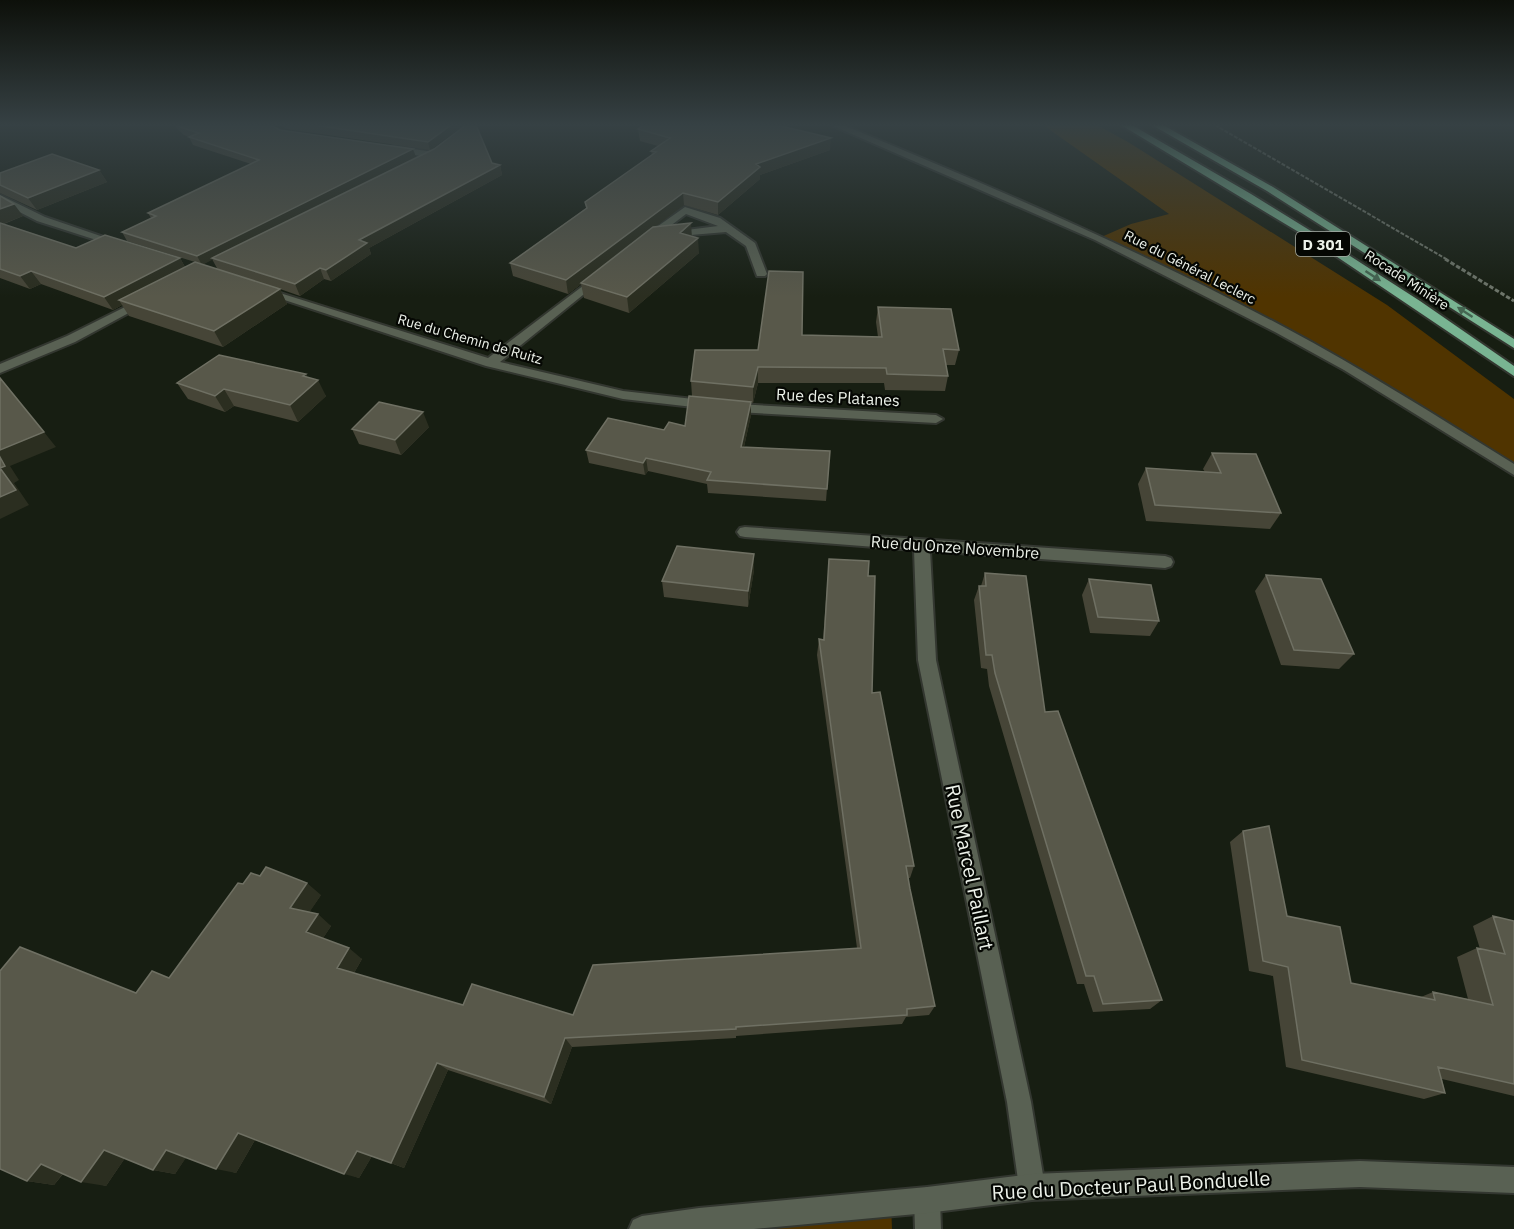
<svg xmlns="http://www.w3.org/2000/svg" width="1514" height="1229" font-family="'IBM Plex Sans',sans-serif">
  <rect width="100%" height="100%" fill="#171e12"/>
  <path fill="#503400" d="M1043,125H1097L1128,142L1387,305L1514,399V470L1348,367L1099,238L1131,224L1169,214Z
    M891,1203L892,1229H699Z"/>
  <g fill="none" stroke-linecap="round" stroke-linejoin="round">
    <defs>
      <path id="service" d="M831,125H843C993,187 1141,251 1284,327C1363,369 1438,417 1514,464V475L1344,370L1275,332L1095,240Z
        M927,1187L936,1191L940,1200L941,1229H915L914,1200L918,1191Z"/>
      <path id="minor" d="M394,146L433,152L438,155L433,158L391,151V147Z
        M0,195L45,217L124,244L115,246L37,221L0,202Z
        M685,207L720,218L755,243L767,274L765,276H757L746,246L726,232L667,237L666,235L671,232L718,226L686,214L652,240H644V236Z
        M600,273L604,274V278L500,362L623,391L737,404L936,415L943,419L936,423L737,412L623,399L486,366L257,291L263,288L267,289L488,358Z
        M145,297L151,300L149,302L75,342L0,373V364L67,336Z
        M745,527L1165,556L1171,558L1173,562L1171,566L1165,568L930,551L936,660L1031,1102L1045,1187L1041,1196L1032,1200L1023,1196L1019,1187L1007,1102L918,660L914,550L745,537L740,536L737,532L740,528Z"/>
      <path id="tertiary" d="M1360,1161L1514,1167V1193L1360,1187L1032,1200L927,1213L754,1229H629L633,1220L642,1216L699,1208L927,1187L1032,1174Z"/>
      <path id="trunk" d="M1121,125H1132L1251,194L1319,236L1420,301L1514,366V376L1312,240Z
        M1152,125H1163L1273,187L1514,339V348L1267,191Z"/>
    </defs>
    <use href="#service" stroke="#333730" stroke-width="4"/>
    <use href="#minor" stroke="#333730" stroke-width="4"/>
    <use href="#tertiary" stroke="#333730" stroke-width="4"/>
    <use href="#trunk" stroke="#333730" stroke-width="4"/>
    <path stroke="#6e756a" stroke-width="2" stroke-dasharray="4 1.5" stroke-linecap="butt" d="M1215,125L1448,260"/>
    <path stroke="#6e756a" stroke-width="3" stroke-dasharray="4.5 2" stroke-linecap="butt" d="M1445,259L1514,301"/>
    <use href="#service" fill="#596153" fill-rule="evenodd"/>
    <use href="#minor" fill="#596153" fill-rule="evenodd"/>
    <use href="#tertiary" fill="#596153" fill-rule="evenodd"/>
    <use href="#trunk" fill="#79b492" fill-rule="evenodd"/>
  </g>
  <path fill="#464537" fill-rule="evenodd" d="M173,125H271L280,130L416,157L333,199L492,163L500,165L502,175L369,248L371,254L331,281L324,279L300,296L280,289L287,304L223,347L129,316L122,305L113,310L41,284L30,289L0,278V196L23,216L4,224L76,248L180,258L185,267L195,262L127,241L122,232L151,218L148,213L251,164L193,145L189,137L184,135ZM212,259L218,270L202,265Z
    M280,125H464L430,150L287,129Z
    M638,129L830,150L760,175V179L718,215L684,205L656,226L692,236L699,253L629,313L584,298L581,284L568,294L513,276L510,263L586,208L585,202L652,155L651,151L658,146L640,141Z
    M99,170L107,182L37,210L0,193V173Z
    M878,307L959,350L955,365H946L948,376L945,391L885,390L884,383H758L753,403L751,402V415L744,447L830,451L826,501L708,493L707,484L648,471L645,475L589,463L586,450L685,426L692,396L691,381L758,350L802,335L878,337L876,322Z
    M306,374L307,377L326,396L298,422L234,406L225,412L188,399L177,383Z
    M429,427L401,455L359,444L352,429Z
    M1212,453L1281,513L1270,529L1146,521L1138,484L1146,468L1205,472L1203,469Z
    M754,554V570L748,607L664,597L662,581Z
    M829,559L868,576L872,693L914,866L910,878H908L935,1006L929,1015L906,1017L902,1024L736,1036V1038L572,1047L551,1104L448,1070L404,1168L372,1156L359,1178L255,1140L236,1173L186,1157L175,1174L153,1170L125,1158L106,1186L63,1174L54,1185L27,1181L136,993L169,978L321,895L309,912L331,926L323,938L362,959L354,973L463,1005L573,1015L857,948L817,655L819,639L823,640Z
    M985,573L1045,712L1162,1000L1150,1009L1093,1012L1084,984H1077L989,686L987,669L981,668L974,600L979,586H981Z
    M1266,575L1354,654L1339,669L1281,665L1255,591Z
    M1089,579L1159,621L1150,636L1090,633L1082,595Z
    M1243,831L1287,916L1351,983L1421,997L1433,992L1468,999L1457,957L1477,948L1480,949L1473,926L1493,916L1514,921V1096L1442,1079L1445,1093L1424,1099L1286,1067L1273,976L1249,971L1230,842Z"/>
  <path fill="#2b2e20" d="M451,125H464L430,150L428,142Z
    M831,138L830,150L760,175V179L718,215V202L756,164Z
    M413,149L416,157L202,265L197,256Z
    M500,165L502,175L369,248L371,254L331,281L326,270L359,240Z
    M99,170L107,182L37,210L28,198Z
    M683,193L684,205L568,294L566,280Z
    M14,204L23,216L0,225V209Z
    M691,223L692,238L680,233Z
    M698,238L699,253L629,313L627,297Z
    M180,258L187,271L119,300L122,305L113,310L104,297Z
    M320,268L324,279L300,296L295,284Z
    M31,271L41,284L30,289L20,276Z
    M280,289L287,304L223,347L214,331Z
    M758,367V383L753,403V387Z
    M306,374L312,386L318,380L326,396L298,422L290,405L303,376Z
    M0,377L56,447L10,466L19,480L14,483L29,505L0,519Z
    M224,389L234,406L225,412L215,396Z
    M751,402V415L741,460V447Z
    M423,412L429,427L401,455L395,440Z
    M646,458L648,471L645,475L643,463Z
    M754,554V570L748,607V591Z
    M307,883L321,895L305,919L290,908Z
    M318,914L331,926L320,943L306,932Z
    M349,948L362,959L351,978L337,968Z
    M565,1038L572,1047L551,1104L544,1097Z
    M437,1063L448,1070L404,1168L391,1163Z
    M238,1133L256,1138L236,1173L216,1169Z
    M104,1150L127,1155L106,1186L81,1182Z
    M166,1150L188,1155L175,1174L153,1170Z
    M357,1151L372,1156L359,1178L344,1174Z
    M41,1164L67,1168L54,1185L27,1181Z"/>
  <path fill="#58584a" stroke="#6f7063" stroke-width="1.5" d="M178,125H271L280,130L413,149L197,256L122,232L156,216L148,213L259,160L189,137L199,133L180,127Z
    M314,125H451L428,142Z
    M466,125H476L492,163L500,165L359,240L367,243L326,270L320,268L295,284L212,258L434,149Z
    M644,125H777L831,138L756,164L760,167L718,202L683,193L566,280L510,263L587,208L585,202L656,152L651,151L670,138L638,129Z
    M52,154L99,170L28,198L0,185V173Z
    M0,196L14,204L0,209Z
    M0,223L76,248L105,235L180,258L104,297L31,271L20,276L0,269Z
    M691,223L680,233L698,238L627,297L581,283L653,227Z
    M195,262L280,289L214,331L119,300Z
    M769,271L803,272L802,335L882,337L878,307L951,309L959,350L943,349L948,376L887,374L886,368L758,367L753,387L691,381L695,350H758Z
    M219,355L306,374L303,376L318,380L290,405L224,389L215,396L177,383Z
    M0,378L44,432L0,450Z
    M689,396L751,402L741,447L830,451L827,489L707,480L711,472L646,458L643,463L586,450L608,418L664,430L669,422L685,426Z
    M379,402L423,412L395,440L352,429Z
    M1212,453L1256,454L1281,513L1155,505L1146,468L1221,473Z
    M0,457L5,466L0,468L16,490L0,497Z
    M677,546L754,554L748,591L662,581Z
    M829,559L869,561L868,576H875L872,693L880,692L914,866H906L910,889L935,1006L907,1009V1015L736,1027V1029L565,1038L544,1097L437,1063L391,1163L357,1151L344,1174L238,1133L216,1169L166,1150L153,1170L104,1150L81,1182L41,1164L27,1181L0,1169V971L20,947L136,993L152,971L169,978L238,883L243,884L251,873L260,876L266,867L307,883L290,908L318,914L306,932L349,948L337,968L463,1005L472,984L573,1015L593,965L861,948L819,639L824,640Z
    M985,573L1026,576L1045,712L1058,711L1162,1000L1103,1004L1094,976H1086L995,673L992,655H986L979,586H986Z
    M1266,575L1321,579L1354,654L1294,650Z
    M1089,579L1151,585L1159,621L1098,617Z
    M1269,826L1287,916L1340,927L1351,983L1435,1000L1433,992L1493,1005L1477,948L1505,954L1493,916L1514,921V1084L1438,1067L1445,1093L1302,1060L1288,967L1263,961L1243,831Z"/>
  <defs><path id="oneway-solid" d="M-6-.8H1V-3.2L6.5 0L1 3.2V.8H-6Z" transform="scale(1.5)"/></defs>
  <g fill="#456652">
    <use href="#oneway-solid" transform="translate(1373 276) rotate(33)"/>
    <use href="#oneway-solid" transform="translate(1465 312) rotate(-147)"/>
  </g>
  <linearGradient id="sky" x2="0" y2="1"><stop stop-color="#0d100a"/><stop offset="0.42" stop-color="#364144"/><stop offset="1" stop-color="#364144" stop-opacity="0"/></linearGradient>
  <rect width="1514" height="297" fill="url(#sky)"/>
  <g text-anchor="middle" dominant-baseline="central" stroke-width="4.5" stroke-linejoin="round" paint-order="stroke">
    <g font-size="14" fill="#edf2ea" stroke="#050703">
      <text transform="translate(1190 267) rotate(27)">Rue du Général Leclerc</text>
      <text transform="translate(1407 280) rotate(33)">Rocade Minière</text>
      <text transform="translate(470 339) rotate(16)">Rue du Chemin de Ruitz</text>
    </g>
    <rect fill="#050703" stroke="#a7aca5" stroke-width="1.5" x="1296" y="232" width="54" height="24" rx="4.5"/>
    <g font-size="15" font-weight="bold" fill="#edf2ea">
      <text x="1323" y="244">D 301</text>
    </g>
    <g font-size="16" fill="#edf2ea" stroke="#050703">
      <text transform="translate(838 397) rotate(3)">Rue des Platanes</text>
      <text transform="translate(955 547) rotate(4)">Rue du Onze Novembre</text>
    </g>
    <g font-size="20" fill="#edf2ea" stroke="#050703">
      <text transform="translate(970 867) rotate(78)">Rue Marcel Paillart</text>
      <text transform="translate(1131 1185) rotate(-3)">Rue du Docteur Paul Bonduelle</text>
    </g>
  </g>
</svg>
